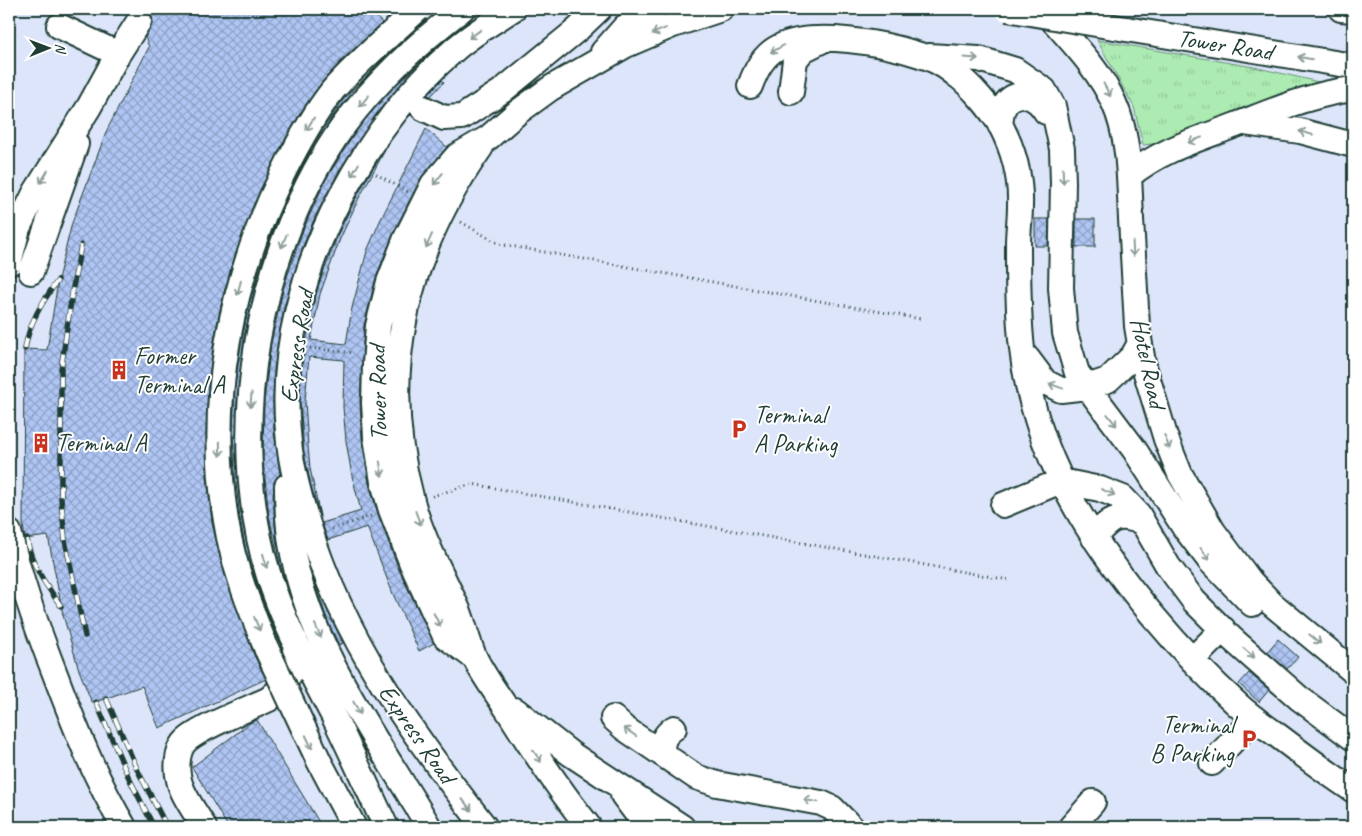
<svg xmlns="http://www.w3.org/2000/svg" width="1362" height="836" font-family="Caveat,sans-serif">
  <defs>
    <pattern id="grass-tufts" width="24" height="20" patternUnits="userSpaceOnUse" patternTransform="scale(1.25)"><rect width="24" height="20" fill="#acebb2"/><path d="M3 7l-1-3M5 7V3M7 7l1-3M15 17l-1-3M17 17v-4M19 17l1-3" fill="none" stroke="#94ca9a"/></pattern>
    <pattern id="building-cross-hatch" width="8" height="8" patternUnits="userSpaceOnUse" patternTransform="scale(1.25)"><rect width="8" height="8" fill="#afc5f3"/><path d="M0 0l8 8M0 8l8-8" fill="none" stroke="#8ea1c6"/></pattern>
  </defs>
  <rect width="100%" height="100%" fill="#eff3fd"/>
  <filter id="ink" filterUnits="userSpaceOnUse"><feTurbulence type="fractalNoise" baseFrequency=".02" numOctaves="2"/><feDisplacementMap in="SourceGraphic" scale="10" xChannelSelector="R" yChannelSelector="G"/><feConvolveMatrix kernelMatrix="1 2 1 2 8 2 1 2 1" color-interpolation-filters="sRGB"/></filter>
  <g filter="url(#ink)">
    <path fill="#dce5fa" d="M9,9H1353V827H9Z"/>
    <path fill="url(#grass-tufts)" stroke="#669473" d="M1097,40L1254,67L1323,83L1163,143L1143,145L1134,107Z"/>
    <path fill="url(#building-cross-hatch)" stroke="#1f3d34" d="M145,9H369L382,23L344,58L322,82L301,112L283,143L253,206L237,250L223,295L214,340L208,385L206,431L207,477L212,523L220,557L230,591L254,655L266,679L159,728L142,686L92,703L79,670L63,615L48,536L25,539L23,524L24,349L47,350L59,275L72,223L107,130L149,47L145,37L153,21L151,14Z
      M388,55L360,84L333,116L302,167L277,221L257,279L244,338L237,400L236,460L242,520L255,577L269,617L281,644L282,649L267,613L256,582L246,551L240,519L235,475L233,431L235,387L241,344L250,301L263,259L278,217L302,167L324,127L344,99Z
      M422,61L380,109L340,169L315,217L303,246L284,307L274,370L273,402L274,432L280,474L275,480L273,495L276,539L288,588L281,569L269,516L263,460L264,402L271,343L284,286L303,230L326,179L355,133L367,117L394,87Z
      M442,80L444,82L431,96L427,95Z
      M426,129L447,147L421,178L394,232L376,277L364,325L360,403L362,439L369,484L378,514L399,570L434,643L419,651L393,594L367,527L328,540L322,523L361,511L352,476L346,441L343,407L344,360L309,357L305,401L308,446L310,468L320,516L311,486L304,453L300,401L301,372L311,313L319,284L340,229L364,183L389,143L358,200L340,239L320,294L311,340L346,344L352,308L367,251L380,221Z
      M1035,219H1049L1048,246H1035Z
      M1076,219H1095V247H1076Z
      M314,581L343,643L339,645L328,622Z
      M1278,639L1298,657L1287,669L1267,652Z
      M1249,673L1269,690L1259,702L1239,684Z
      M257,720L322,827H228L192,767L250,723Z"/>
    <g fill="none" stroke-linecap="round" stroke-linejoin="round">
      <defs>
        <path id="minor" d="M1043,9C1068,38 1098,67 1114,103C1130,139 1129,180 1131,219C1133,255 1135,290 1137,326L1143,363L1166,439L1180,474L1213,531L1250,581L1272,604L1353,671
          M1341,9L1353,10
          M59,26L118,54
          M1126,29L1353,66
          M603,52L625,27L654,9
          M929,56L979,59L1015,70L1044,90L1053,106L1062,149L1063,183L1061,288L1065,333L1077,373L1134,449L1184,527L1210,561L1252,604
          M750,86C756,70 763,55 779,47C812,30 885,43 920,55C931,58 944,65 954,73C970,84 991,108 1001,126C1014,151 1021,178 1020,206C1020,219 1018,231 1018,244C1018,280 1018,314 1022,349C1034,453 1088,539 1154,617C1180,648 1208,678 1238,705C1250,716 1264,726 1277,735C1302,754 1327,773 1353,790
          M791,92L795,60L803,50L821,41
          M423,108L444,118L462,117L502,91L578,29L599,9
          M1245,123L1300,131L1353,145
          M1000,125C1001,120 1001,113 1003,109C1013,86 1036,95 1046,112
          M481,147C405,255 377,372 412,501C422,540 443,575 459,612C465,627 468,644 475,658C484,677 498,695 509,712C534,752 560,791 589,827
          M1129,176C1160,150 1199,139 1236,125C1275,110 1312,94 1353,89
          M9,263L18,228L35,193L89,107L118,54L139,21
          M31,272L76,144
          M1027,358L1045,382L1061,390L1087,387L1108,380L1133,356L1139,345
          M287,486C287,508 288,531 293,554C313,655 378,740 429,827
          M1003,505L1061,481L1100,489L1123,498L1138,514L1168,566L1194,601L1231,638L1299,698L1353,738
          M9,532C20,581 37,628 55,674C75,727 95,778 124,827
          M1094,538C1110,518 1117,513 1142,522
          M267,650C250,608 233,566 226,521C207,401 230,279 284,171C298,143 313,115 333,90C346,75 361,61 376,47
          M475,658L445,636L412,564L391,510L383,482L376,437L374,403L375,364L378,326L389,282L406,238L433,184L457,156L488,138L518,112L551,88L624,46L673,25L721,9
          M1192,660L1223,629
          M515,710L571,754L682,827
          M613,718L624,728L696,777L717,784L821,803L832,808L851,827
          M662,754C662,741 663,736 674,728
          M1212,763L1254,718
          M623,795L647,827
          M204,827C196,813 182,795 179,780C176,769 177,752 184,743C195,729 251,708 269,699C289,683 297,665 295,640
          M386,827C370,793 354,758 337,723C312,674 284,626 268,573C225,432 258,244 344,125C377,81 419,42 462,9
          M485,827C412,735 343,638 308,524C298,493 290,463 288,431C280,352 304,266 341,196C370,142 407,90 454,50C472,34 493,22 513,9
          M1071,827L1093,802"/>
      </defs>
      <use href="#minor" stroke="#1f3d34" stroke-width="28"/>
      <path stroke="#1f3d34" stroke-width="3" stroke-dasharray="1 4" stroke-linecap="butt" d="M376,174L408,192
        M461,222L499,244L921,319
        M310,348L354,353
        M432,496L472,484L1009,580
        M332,529L371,516"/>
      <use href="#minor" stroke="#fff" stroke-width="24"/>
      <defs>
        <path id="rail" d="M81,245L73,287L61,369V498L65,540L85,636
          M25,349C29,322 43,301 58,280
          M27,539C31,565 46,585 61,606
          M106,698L138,771L167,827
          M96,702L128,776L154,827"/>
      </defs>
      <use href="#rail" stroke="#1f3d34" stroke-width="5.5"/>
      <use href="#rail" stroke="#fff" stroke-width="4" stroke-dasharray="11" stroke-linecap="butt"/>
      <defs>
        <path id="minor-bridge" d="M1007,9L1126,29
          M376,47L418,9
          M267,650L319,761L354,827"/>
      </defs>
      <use href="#minor-bridge" stroke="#1f3d34" stroke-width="28" stroke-linecap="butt"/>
      <use href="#minor-bridge" stroke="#fff" stroke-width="24"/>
    </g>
    <defs><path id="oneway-shaft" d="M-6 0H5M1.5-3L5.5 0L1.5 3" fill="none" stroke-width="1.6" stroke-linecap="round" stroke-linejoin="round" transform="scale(1.25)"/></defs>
    <g stroke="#8f9e9a">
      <use href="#oneway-shaft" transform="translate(659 31) rotate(157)"/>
      <use href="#oneway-shaft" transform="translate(475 34) rotate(144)"/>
      <use href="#oneway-shaft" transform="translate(777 49) rotate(151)"/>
      <use href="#oneway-shaft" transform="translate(971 58) rotate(4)"/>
      <use href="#oneway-shaft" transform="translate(1305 58) rotate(-171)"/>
      <use href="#oneway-shaft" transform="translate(1107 90) rotate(62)"/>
      <use href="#oneway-shaft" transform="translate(364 101) rotate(131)"/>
      <use href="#oneway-shaft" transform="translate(310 124) rotate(122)"/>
      <use href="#oneway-shaft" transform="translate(1306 133) rotate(-165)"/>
      <use href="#oneway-shaft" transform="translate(1195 140) rotate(159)"/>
      <use href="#oneway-shaft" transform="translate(355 170) rotate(121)"/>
      <use href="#oneway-shaft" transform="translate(1063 176) rotate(88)"/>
      <use href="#oneway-shaft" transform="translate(44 177) rotate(121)"/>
      <use href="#oneway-shaft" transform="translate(438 179) rotate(128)"/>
      <use href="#oneway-shaft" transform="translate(284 241) rotate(111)"/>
      <use href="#oneway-shaft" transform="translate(429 241) rotate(114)"/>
      <use href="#oneway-shaft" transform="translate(1133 249) rotate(87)"/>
      <use href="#oneway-shaft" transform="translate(239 288) rotate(105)"/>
      <use href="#oneway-shaft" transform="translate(1056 386) rotate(-160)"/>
      <use href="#oneway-shaft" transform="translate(251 400) rotate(94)"/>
      <use href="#oneway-shaft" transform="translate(1112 420) rotate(52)"/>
      <use href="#oneway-shaft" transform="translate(1167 442) rotate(69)"/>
      <use href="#oneway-shaft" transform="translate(220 449) rotate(89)"/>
      <use href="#oneway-shaft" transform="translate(381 469) rotate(81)"/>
      <use href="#oneway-shaft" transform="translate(1108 492) rotate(23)"/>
      <use href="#oneway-shaft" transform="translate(418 518) rotate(69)"/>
      <use href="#oneway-shaft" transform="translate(1205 554) rotate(53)"/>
      <use href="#oneway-shaft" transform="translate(265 561) rotate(75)"/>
      <use href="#oneway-shaft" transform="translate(437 620) rotate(64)"/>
      <use href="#oneway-shaft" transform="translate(257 624) rotate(68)"/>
      <use href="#oneway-shaft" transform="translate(318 631) rotate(66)"/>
      <use href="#oneway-shaft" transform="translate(1315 639) rotate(39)"/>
      <use href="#oneway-shaft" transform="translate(1249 653) rotate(41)"/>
      <use href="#oneway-shaft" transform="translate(357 708) rotate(60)"/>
      <use href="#oneway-shaft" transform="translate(630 732) rotate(-145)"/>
      <use href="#oneway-shaft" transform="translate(309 742) rotate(65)"/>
      <use href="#oneway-shaft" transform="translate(537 756) rotate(57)"/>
      <use href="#oneway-shaft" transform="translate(811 801) rotate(-170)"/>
      <use href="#oneway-shaft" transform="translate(467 805) rotate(52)"/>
    </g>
  </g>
  <defs>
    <symbol id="building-bare" viewBox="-9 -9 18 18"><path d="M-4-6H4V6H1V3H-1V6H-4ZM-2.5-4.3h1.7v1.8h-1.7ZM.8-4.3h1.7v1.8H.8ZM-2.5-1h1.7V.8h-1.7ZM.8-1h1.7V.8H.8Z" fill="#c8321e" stroke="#fff" stroke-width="2.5" paint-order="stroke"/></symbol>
    <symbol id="parking-bare" viewBox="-9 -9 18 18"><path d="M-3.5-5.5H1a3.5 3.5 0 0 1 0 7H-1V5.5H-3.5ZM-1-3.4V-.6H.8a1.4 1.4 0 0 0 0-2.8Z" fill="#c8321e" stroke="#fff" stroke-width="2.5" paint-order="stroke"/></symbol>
  </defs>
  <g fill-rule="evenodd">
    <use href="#building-bare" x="105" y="356" width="28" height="28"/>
    <use href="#parking-bare" x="725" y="415" width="28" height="28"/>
    <use href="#building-bare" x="27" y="429" width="28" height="28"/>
    <use href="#parking-bare" x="1235" y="725" width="28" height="28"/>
  </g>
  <g text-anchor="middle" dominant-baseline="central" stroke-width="4" stroke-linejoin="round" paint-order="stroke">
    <g font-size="25" fill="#1f3d34" stroke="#fff">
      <text transform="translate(1225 45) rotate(9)">Tower Road</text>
      <text transform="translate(297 346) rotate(-81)">Express Road</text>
      <text transform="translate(1148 363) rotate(78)">Hotel Road</text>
      <text transform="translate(378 393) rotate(-91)">Tower Road</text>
      <text transform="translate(417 734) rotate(55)">Express Road</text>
    </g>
    <g font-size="25" fill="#1f3d34" stroke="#fff" text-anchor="start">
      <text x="134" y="356">Former<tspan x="134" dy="29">Terminal A</tspan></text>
      <text x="754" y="415">Terminal<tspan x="754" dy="29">A Parking</tspan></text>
      <text x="56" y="443">Terminal A</text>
      <text x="1234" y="725" text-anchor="end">Terminal<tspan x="1234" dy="29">B Parking</tspan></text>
    </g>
  </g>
  <rect width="1362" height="836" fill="none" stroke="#fff" stroke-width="30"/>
  <rect x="15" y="15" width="1332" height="806" fill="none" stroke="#1f3d34" stroke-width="2" filter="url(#ink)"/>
  <g transform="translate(48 48) rotate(89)" stroke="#ffffff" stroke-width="4" paint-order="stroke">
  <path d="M0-4L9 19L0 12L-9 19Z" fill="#1f3d34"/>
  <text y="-8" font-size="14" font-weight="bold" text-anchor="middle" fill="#1f3d34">N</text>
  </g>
</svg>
